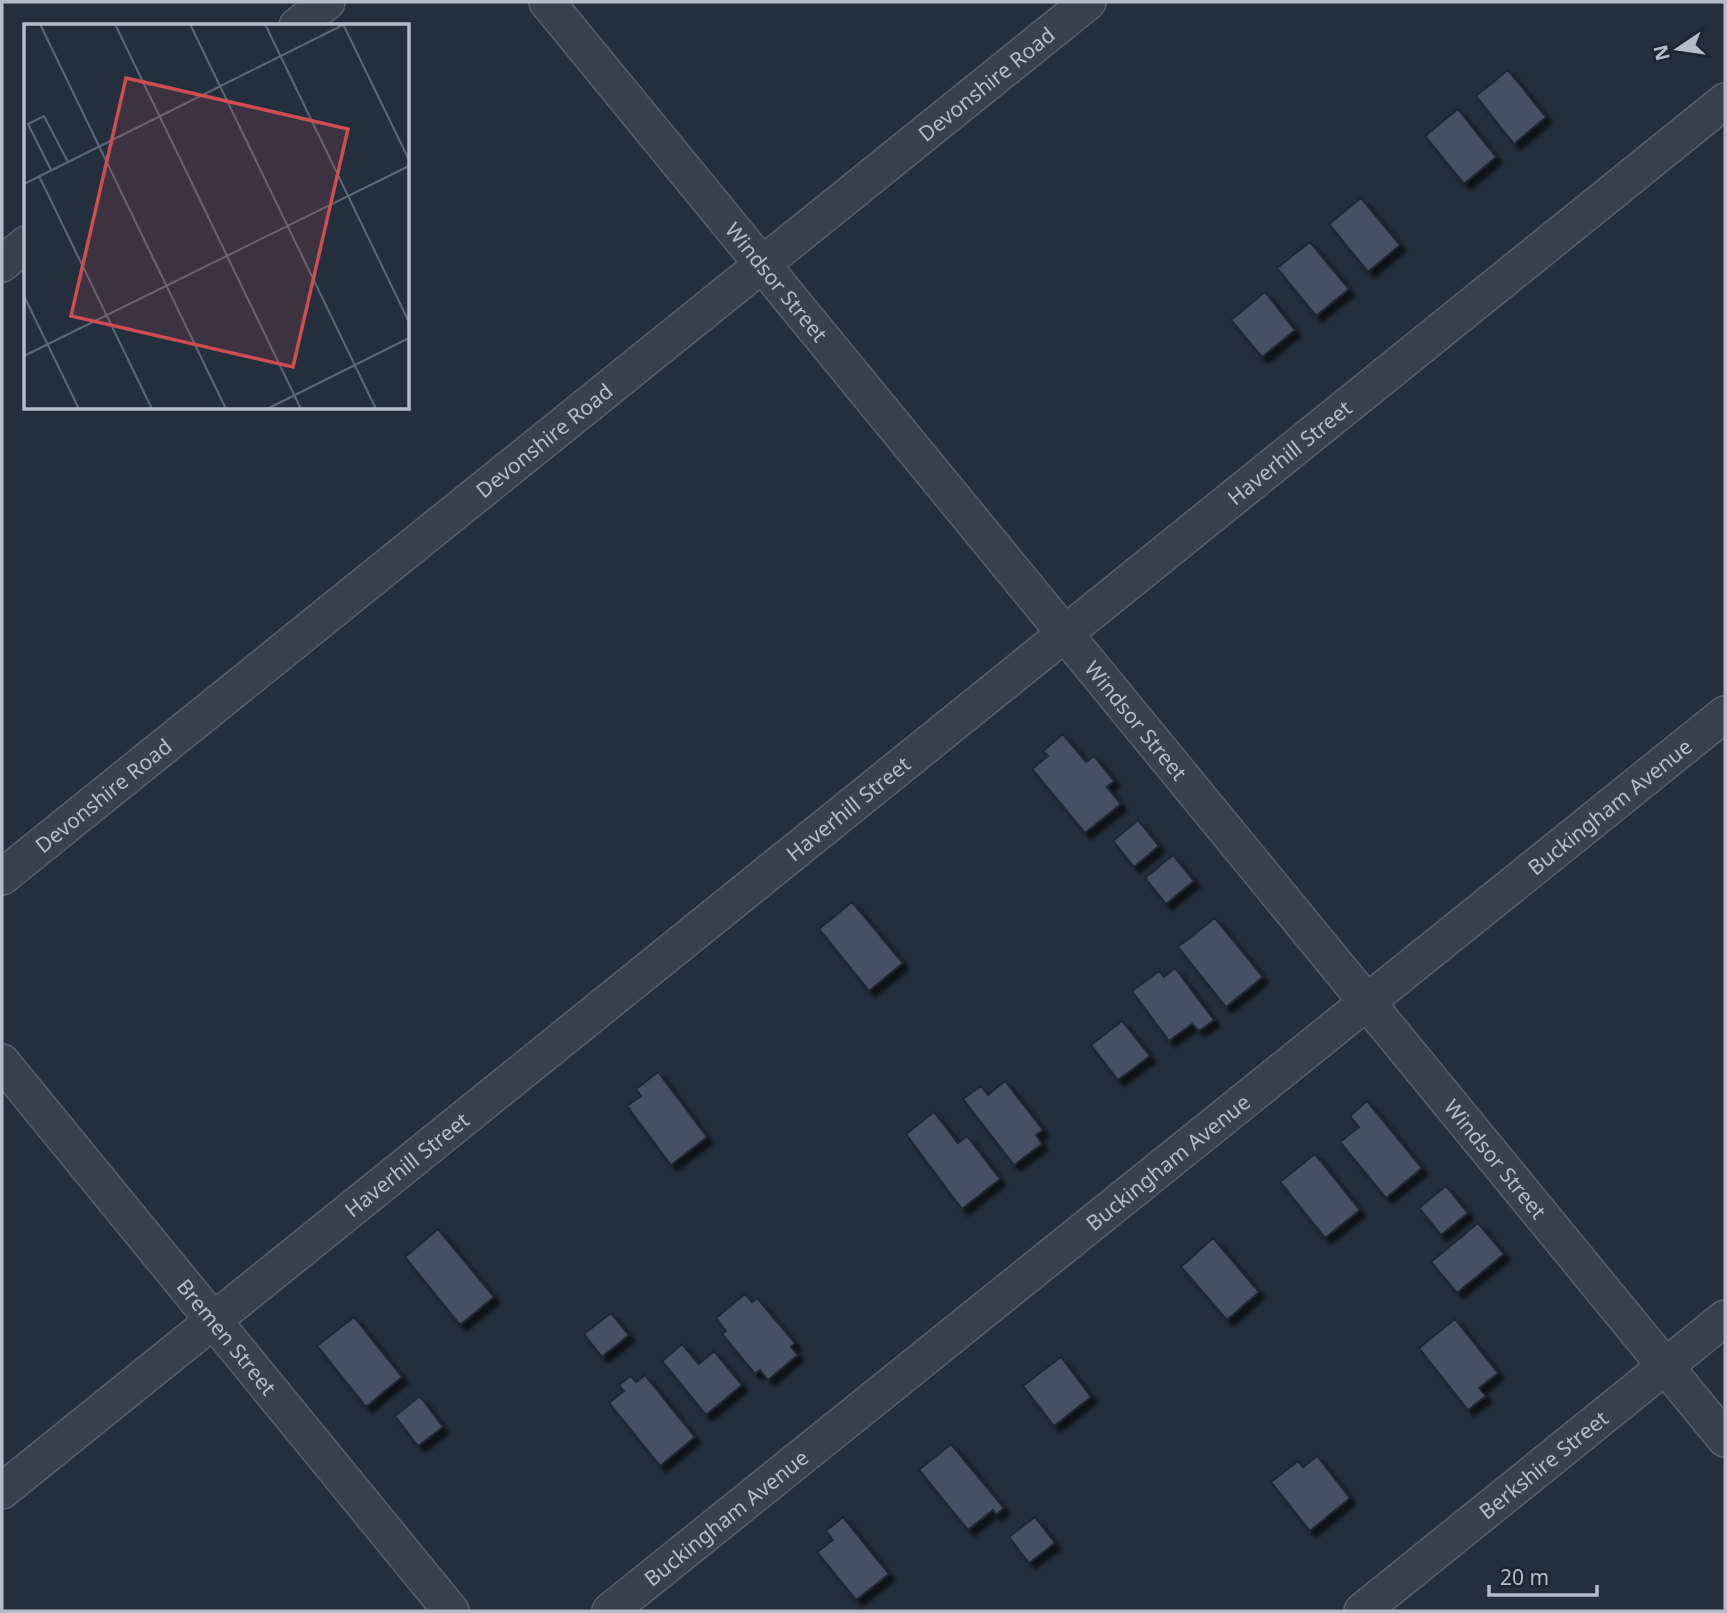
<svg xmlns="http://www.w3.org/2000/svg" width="1727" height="1613" font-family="'Noto Sans',sans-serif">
  <defs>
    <filter id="shadow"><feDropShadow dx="6" dy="6" stdDeviation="2" flood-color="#0009"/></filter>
  </defs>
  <rect width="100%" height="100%" fill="#242f3e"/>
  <path fill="#455162" stroke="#1f2835" stroke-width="2" filter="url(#shadow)" d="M1508,70L1546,117L1514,144L1476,96Z
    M1458,109L1496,157L1464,184L1425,136Z
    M1361,198L1400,245L1368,272L1329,224Z
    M1310,242L1349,289L1316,316L1277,268Z
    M1265,292L1295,330L1262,357L1231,320Z
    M1063,734L1086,762L1094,756L1114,781L1107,787L1121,804L1085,833L1032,769L1048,756L1043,751Z
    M1138,820L1159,846L1134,867L1113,841Z
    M1173,855L1194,881L1166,904L1145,878Z
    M852,902L903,963L869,991L819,929Z
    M1215,918L1263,977L1226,1007L1178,947Z
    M1175,968L1214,1020L1199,1031L1192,1024L1169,1041L1132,991L1159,971L1164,977Z
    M1122,1021L1150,1056L1118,1080L1091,1045Z
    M658,1072L707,1137L671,1165L627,1106L641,1096L636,1089Z
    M1005,1081L1043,1130L1036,1135L1042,1144L1014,1165L963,1099L981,1086L988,1095Z
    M1367,1101L1422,1168L1386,1198L1340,1142L1359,1127L1350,1116Z
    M934,1112L958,1143L967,1136L1000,1179L962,1209L906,1134Z
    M1315,1154L1360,1210L1325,1238L1280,1182Z
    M1446,1186L1468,1213L1441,1235L1419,1208Z
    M1478,1223L1504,1254L1457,1293L1431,1262Z
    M438,1229L494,1297L460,1325L405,1257Z
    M1213,1238L1259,1292L1227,1320L1181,1267Z
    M745,1294L752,1302L757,1298L795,1343L791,1347L798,1355L768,1380L760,1370L755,1374L722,1334L726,1331L716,1318Z
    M611,1313L629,1335L602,1357L584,1334Z
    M354,1317L402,1377L366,1407L317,1346Z
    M1455,1319L1498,1373L1479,1388L1486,1396L1468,1410L1419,1348Z
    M682,1344L699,1364L714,1351L742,1385L706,1415L662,1361Z
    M1061,1357L1091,1397L1054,1426L1023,1386Z
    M645,1375L695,1437L660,1466L609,1403L624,1391L619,1385L631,1376L636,1382Z
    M420,1396L443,1427L418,1446L395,1416Z
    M951,1444L1004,1508L996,1515L993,1510L968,1530L919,1470Z
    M1317,1456L1350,1498L1310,1531L1271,1482L1298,1461L1303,1467Z
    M843,1517L889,1574L856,1600L817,1552L833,1540L826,1531Z
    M1035,1517L1055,1543L1029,1563L1009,1537Z"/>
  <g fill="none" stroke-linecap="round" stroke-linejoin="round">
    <defs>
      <g id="street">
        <path id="s1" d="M547,2L1725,1439"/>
        <path d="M297,26L327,2"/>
        <path d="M2,264L26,244"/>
        <path id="s2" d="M2,877L1088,2"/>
        <path id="s3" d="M2,1062L451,1611"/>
        <path id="s4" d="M2,1491L1725,101"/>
        <path id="s5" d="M610,1611L1725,714"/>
        <path id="s6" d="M1362,1611L1725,1318"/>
      </g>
    </defs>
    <use href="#street" stroke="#565f6c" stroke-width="38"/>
    <use href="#street" stroke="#38414e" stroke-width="35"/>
  </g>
  <g text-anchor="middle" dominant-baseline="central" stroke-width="5" stroke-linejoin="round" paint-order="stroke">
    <g font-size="21" fill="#b4bcc9" stroke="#1d2633">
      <text stroke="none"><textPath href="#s2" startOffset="1264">Devonshire Road</textPath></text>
      <text stroke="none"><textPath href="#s1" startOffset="362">Windsor Street</textPath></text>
      <text stroke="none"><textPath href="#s2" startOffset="696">Devonshire Road</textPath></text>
      <text stroke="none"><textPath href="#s4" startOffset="1654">Haverhill Street</textPath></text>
      <text stroke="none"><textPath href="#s1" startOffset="929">Windsor Street</textPath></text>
      <text stroke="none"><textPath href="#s2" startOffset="130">Devonshire Road</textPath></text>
      <text stroke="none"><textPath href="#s5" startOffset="1283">Buckingham Avenue</textPath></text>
      <text stroke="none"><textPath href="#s4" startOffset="1087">Haverhill Street</textPath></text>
      <text stroke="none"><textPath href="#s1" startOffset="1496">Windsor Street</textPath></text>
      <text stroke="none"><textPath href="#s5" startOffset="716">Buckingham Avenue</textPath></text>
      <text stroke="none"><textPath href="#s4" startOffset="520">Haverhill Street</textPath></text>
      <text stroke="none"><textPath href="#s3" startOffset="355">Bremen Street</textPath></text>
      <text stroke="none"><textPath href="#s6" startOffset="233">Berkshire Street</textPath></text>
      <text stroke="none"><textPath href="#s5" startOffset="149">Buckingham Avenue</textPath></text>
    </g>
  </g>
  <g transform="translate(24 24)">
    <rect width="385" height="385" fill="#242f3e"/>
    <path fill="none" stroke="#5e6776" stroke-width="2" d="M16,0L202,385M91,0L277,385M166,0L352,385M241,0L385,298M319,0L385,136M27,146L4,100L20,92L44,138M15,152L128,385M0,160L321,0M0,272L55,385M0,332L385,142M243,385L385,314"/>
    <path fill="#ce4d50" fill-opacity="0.15" stroke="#ce4d50" stroke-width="3.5" d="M102,54L324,105L269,343L47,292Z"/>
    <rect width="385" height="385" fill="none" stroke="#b4bcc9" stroke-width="3.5"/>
  </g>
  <rect width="1727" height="1613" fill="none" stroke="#b4bcc9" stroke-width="7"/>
  <g transform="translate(1678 49) rotate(257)" stroke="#1d2633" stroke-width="5" paint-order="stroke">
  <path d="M0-5L12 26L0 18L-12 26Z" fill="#b4bcc9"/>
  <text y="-10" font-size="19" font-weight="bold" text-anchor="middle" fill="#b4bcc9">N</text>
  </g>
  <path d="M1489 1585v10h108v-10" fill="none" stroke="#b4bcc9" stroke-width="3.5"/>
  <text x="1500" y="1585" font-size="21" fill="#b4bcc9" stroke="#1d2633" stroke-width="5" paint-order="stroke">20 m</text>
</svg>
